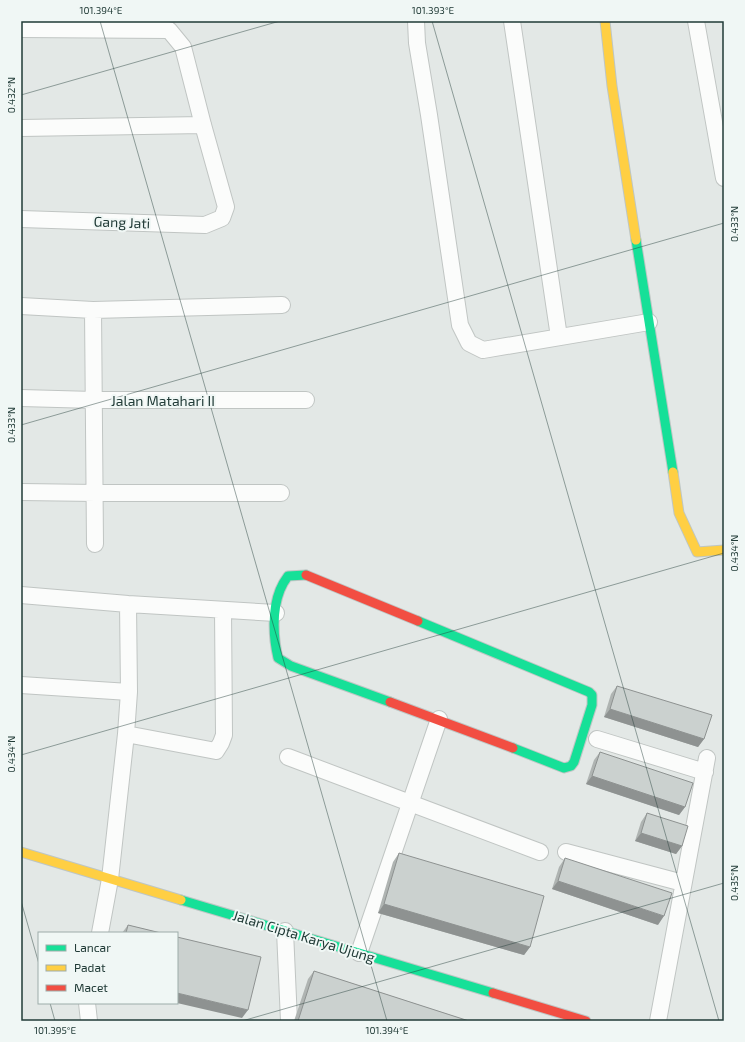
<svg xmlns="http://www.w3.org/2000/svg" width="745" height="1042" font-family="'Exo 2',sans-serif">
  <rect width="100%" height="100%" fill="#e3e8e6"/>
  <g fill="none" stroke-linecap="round" stroke-linejoin="round">
    <defs>
      <path id="street" d="M416,21L417,43L429,115L460,325L469,343L483,350L649,322
        M512,21L559,337
        M696,21L724,178
        M21,29L169,30L183,47L203,125L226,207L222,218L205,225L21,219
        M21,128L203,125
        M21,306L93,310L282,305
        M93,310L95,544
        M21,398L94,400H306
        M21,492L96,493H281
        M21,595L128,604L276,613
        M21,685L129,692
        M126,734L216,751L221,743L224,735L223,610
        M597,739L705,772
        M288,757L540,852
        M566,852L683,883
        M285,931L289,1021
        M100,933L110,879L126,734L129,692L128,604
        M359,953L439,719
        M87,1003L89,1021
        M658,1021L707,758"/>
      <path id="fast" d="M636,240L673,472
        M306,575L288,576C285,580 282,585 280,590C272,610 273,637 278,658L291,666L390,702
        M418,621L589,692L592,695V705L574,762L571,766L564,768L513,748
        M181,900L493,993"/>
      <path id="slow" d="M605,21L612,86L636,240
        M673,472L679,513L697,552L724,550
        M21,852L181,900"/>
      <path id="jam" d="M306,575L418,621
        M390,702L513,748
        M493,993L586,1021"/>
    </defs>
    <use href="#street" stroke="#c0c5c3" stroke-width="18"/>
    <use href="#fast" stroke="#bec6c4" stroke-width="11"/>
    <use href="#slow" stroke="#bec6c4" stroke-width="11"/>
    <use href="#jam" stroke="#bec6c4" stroke-width="11"/>
    <use href="#street" stroke="#fbfcfb" stroke-width="16"/>
    <use href="#fast" stroke="#16e098" stroke-width="9"/>
    <use href="#slow" stroke="#ffcf43" stroke-width="9"/>
    <use href="#jam" stroke="#f24e42" stroke-width="9"/>
  </g>
  <path fill="#afb4b2" d="M617,686L704,739L698,747L604,717L611,694Z
    M600,752L685,807L679,815L586,784L594,760Z
    M647,813L682,846L676,854L635,841L641,822Z
    M399,853L530,947L524,955L378,913L393,862Z
    M565,858L658,925L552,889L559,867Z
    M128,925L161,933H122Z
    M314,971L469,1021H294L308,979Z"/>
  <path fill="#8e9291" d="M610,709L704,739L698,747L604,717Z
    M592,776L685,807L679,815L586,784Z
    M641,833L682,846L676,854L635,841Z
    M558,881L664,916L658,925L552,889Z
    M384,904L530,947L524,955L378,913Z
    M177,993L248,1010L242,1018L177,1003Z"/>
  <path fill="#cbd1cf" stroke="#8e9291" d="M617,686L712,715L704,739L610,709Z
    M600,752L693,783L685,807L592,776Z
    M647,813L688,826L682,846L641,833Z
    M399,853L544,896L530,947L384,904Z
    M565,858L672,893L664,916L558,881Z
    M128,925L161,933H126Z
    M177,937L261,957L248,1010L177,993Z
    M314,971L469,1021H298Z"/>
  <path fill="none" stroke="#213b37" stroke-width="1" stroke-opacity="0.45" d="M100,21L387,1021M432,21L719,1021M21,95L280,21M21,425L724,223M21,755L724,553M21,901L39,964M50,1003L55,1021M242,1021L724,883"/>
  <g text-anchor="middle" dominant-baseline="central" stroke-width="4" stroke-linejoin="round" paint-order="stroke">
    <g font-size="14" fill="#213b37" stroke="#f0f7f5">
      <text transform="translate(122 222) rotate(2)">Gang Jati</text>
      <text x="163" y="400">Jalan Matahari II</text>
      <text transform="translate(304 936) rotate(17)">Jalan Cipta Karya Ujung</text>
    </g>
  </g>
  <rect width="745" height="1042" fill="none" stroke="#f0f7f5" stroke-width="44"/>
  <rect x="38" y="932" width="140" height="72" fill="#f0f7f5" stroke="#9daca9"/>
  <rect x="46" y="945" width="20" height="6" fill="#16e098" stroke="#9daca9"/>
  <text x="74" y="952" font-size="12" fill="#213b37">Lancar</text>
  <rect x="46" y="965" width="20" height="6" fill="#ffcf43" stroke="#9daca9"/>
  <text x="74" y="972" font-size="12" fill="#213b37">Padat</text>
  <rect x="46" y="985" width="20" height="6" fill="#f24e42" stroke="#9daca9"/>
  <text x="74" y="992" font-size="12" fill="#213b37">Macet</text>
  <rect x="22" y="22" width="701" height="998" fill="none" stroke="#213b37" stroke-width="1.5"/>
  <g font-size="10" text-anchor="middle" fill="#213b37">
    <text x="101" y="14">101.394°E</text>
    <text x="433" y="14">101.393°E</text>
    <text transform="translate(11 95) rotate(-90)" y="4">0.432°N</text>
    <text transform="translate(734 224) rotate(-90)" y="4">0.433°N</text>
    <text transform="translate(11 425) rotate(-90)" y="4">0.433°N</text>
    <text transform="translate(734 553) rotate(-90)" y="4">0.434°N</text>
    <text transform="translate(11 754) rotate(-90)" y="4">0.434°N</text>
    <text transform="translate(734 883) rotate(-90)" y="4">0.435°N</text>
    <text x="55" y="1034">101.395°E</text>
    <text x="387" y="1034">101.394°E</text>
  </g>
</svg>
